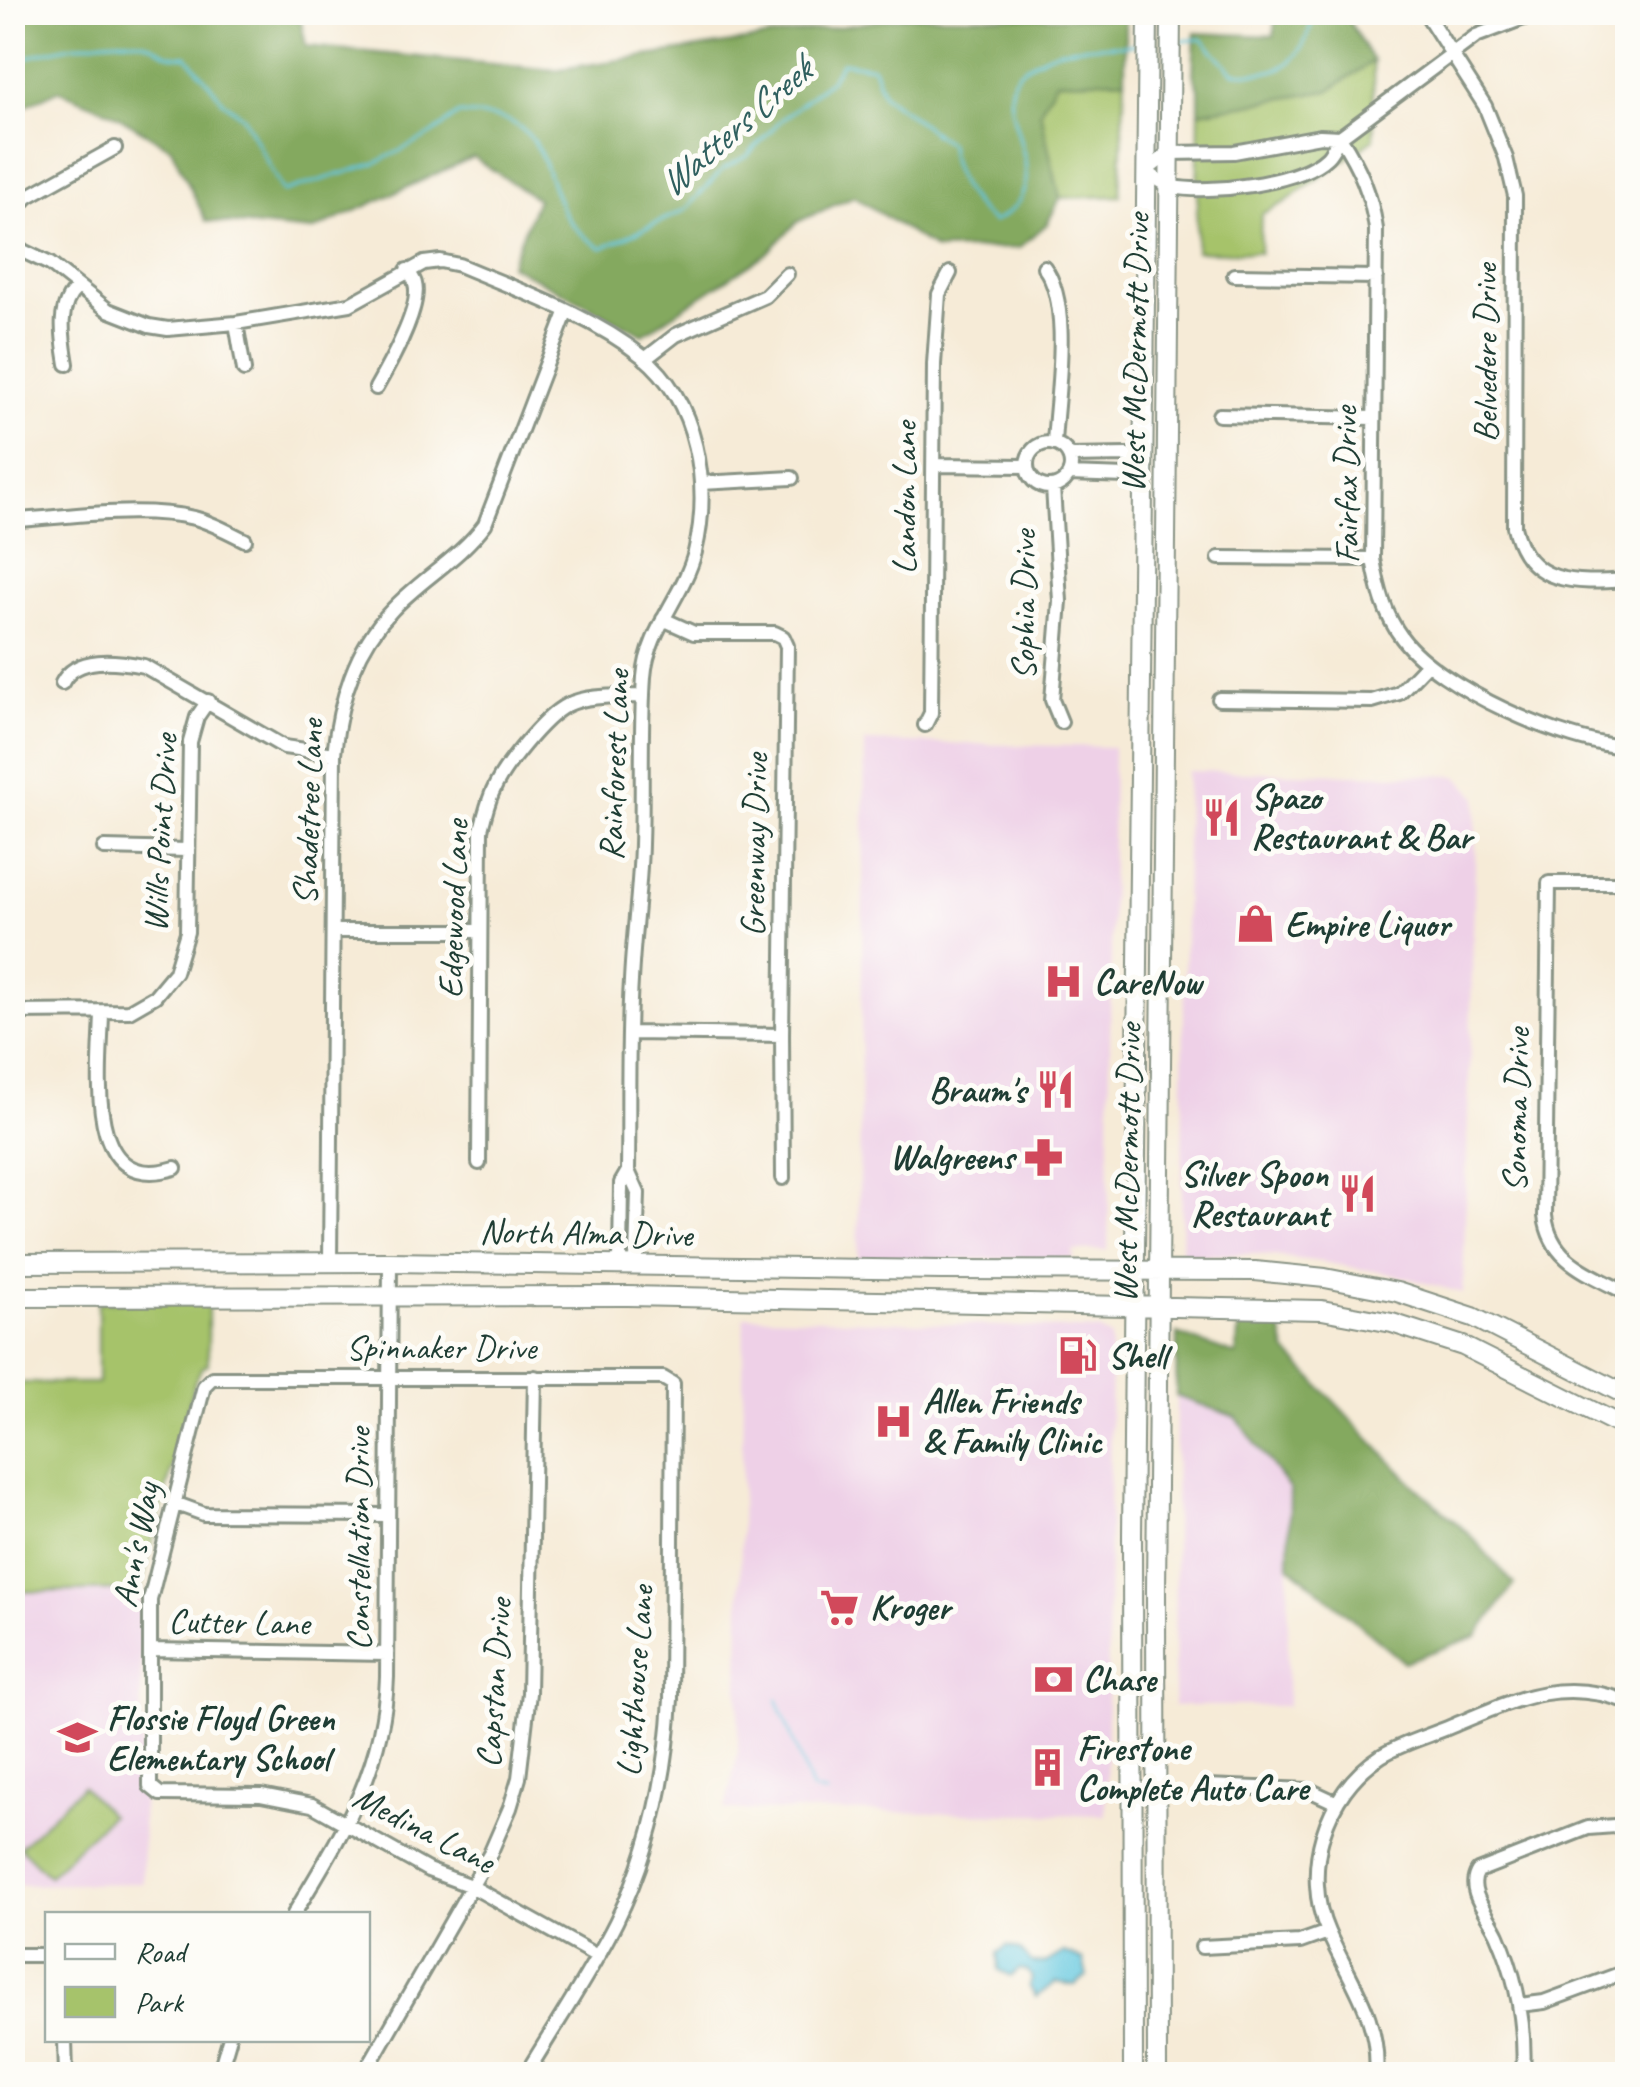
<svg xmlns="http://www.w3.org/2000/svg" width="1640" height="2087" font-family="Caveat,sans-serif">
  <rect width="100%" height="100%" fill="#fdfcf7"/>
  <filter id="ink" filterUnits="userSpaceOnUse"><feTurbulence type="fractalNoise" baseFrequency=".01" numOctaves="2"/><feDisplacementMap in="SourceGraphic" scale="20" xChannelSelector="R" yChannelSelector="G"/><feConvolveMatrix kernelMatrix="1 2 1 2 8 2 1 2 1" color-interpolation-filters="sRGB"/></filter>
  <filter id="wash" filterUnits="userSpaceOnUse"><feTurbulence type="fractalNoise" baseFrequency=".0048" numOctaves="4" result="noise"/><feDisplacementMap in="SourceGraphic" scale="40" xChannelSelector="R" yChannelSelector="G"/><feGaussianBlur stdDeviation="2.25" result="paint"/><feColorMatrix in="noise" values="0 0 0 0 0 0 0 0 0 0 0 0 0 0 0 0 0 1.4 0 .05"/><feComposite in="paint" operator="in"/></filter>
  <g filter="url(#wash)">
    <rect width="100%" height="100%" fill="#f6ebd7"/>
    <path fill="#eed0e7" d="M865,742L1113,747L1108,1250L1073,1251V1259H858Z
      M1187,771L1457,776L1477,796L1463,1293L1396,1275L1322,1262L1256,1254L1181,1255Z
      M744,1316L1098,1330L1111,1337L1106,1815L725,1810L738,1753Z
      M1176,1396L1236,1416L1290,1490L1287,1706H1174Z
      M140,1590L143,1883L13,1885L12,1592Z"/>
    <path fill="#a6c36b" stroke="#628050" stroke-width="2.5" d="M1373,61L1374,139L1284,203L1261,214L1260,253L1196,251L1199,112L1328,91Z
      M1125,79L1120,196L1060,198L1040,111L1056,81Z
      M208,1301V1364L202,1368L195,1380L140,1590L13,1592L12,1383H98V1302Z
      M82,1786L110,1815L49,1876L20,1847Z"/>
    <path fill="#84a95f" stroke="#52734a" stroke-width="2.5" d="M13,12L299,13L306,46L554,70L909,16L1125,18V79L1056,81L1040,111L1060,198L1047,224L1019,248L936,250L854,196L797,222L767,253L643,334L510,265L537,199L473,157L312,231L206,221L171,148L107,110L58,90L13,112Z
      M1275,13H1344L1373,61L1328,91L1199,112V88L1193,74L1195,33L1274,36Z
      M1280,1323L1286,1351L1415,1486L1469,1534L1514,1584L1477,1636L1404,1662L1289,1565L1290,1490L1236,1417L1176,1396L1177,1334L1236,1355L1239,1324Z"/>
    <path fill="#62c7df" stroke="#40828a" stroke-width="2.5" d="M1007,1946L1020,1950L1032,1963H1045L1064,1952L1083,1960L1087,1976L1075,1985L1056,1982L1036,1997L1029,1986L1032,1978L1028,1971L1019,1969L1012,1976L999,1970L998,1953Z"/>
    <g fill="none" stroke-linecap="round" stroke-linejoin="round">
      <path stroke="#62c7df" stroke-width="2.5" d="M1180,41L1202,39L1233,72C1285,77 1301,64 1315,12
        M12,65C36,50 116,35 143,42C163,47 161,58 187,56L224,102L244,118L283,192L376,163L431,135L459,114C476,116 498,115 513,123C547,141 546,182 563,211C573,228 585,238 602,248L685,210L723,169L747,156L778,123L831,79L842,62L873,67L883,95L949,144C950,173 970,205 993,222C1067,186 990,113 1016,76C1022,67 1040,58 1049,54C1070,44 1117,46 1142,44
        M777,1699L812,1790L827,1794"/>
    </g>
  </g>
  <g filter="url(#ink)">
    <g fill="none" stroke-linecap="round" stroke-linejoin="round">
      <defs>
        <path id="street" d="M1425,12L1485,106L1506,158L1515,196L1514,527C1528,587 1577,583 1628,580
          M1340,137C1360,168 1371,193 1376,229L1373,559C1378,588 1384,614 1402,638C1438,687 1567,745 1628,747
          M1340,137L1320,136L1234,152L1169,153L1146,171C1154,176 1163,185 1173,187C1209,194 1299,184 1327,157C1332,152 1336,143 1340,137L1476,36L1521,19L1551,12
          M12,214L27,197L115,148
          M12,246L50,264L108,310L149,326L168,329L236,323L350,304L424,263L440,261L459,265C520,291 589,314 642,356C698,401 711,486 695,552C684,595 647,631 644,677C640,733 643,789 641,844C640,890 633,935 631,981C627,1044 629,1108 628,1171L621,1183L620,1260L628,1266L636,1260L638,1193L628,1171
          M1044,267C1073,305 1056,397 1054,444
          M1234,275L1376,277
          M236,323L244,370
          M645,359L676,335L765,296L787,274
          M67,364C63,339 56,306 77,288
          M376,388C388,367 422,307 415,284C415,281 409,272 407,270
          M1219,415L1374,418
          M1027 465a22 22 0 1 1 44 0a22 22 0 1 1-44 0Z
          M935,465L1027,466
          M1069,474L1127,476L1143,467L1127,455L1069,456
          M701,483L792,478
          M1053,487L1060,601L1052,700L1061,722
          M12,521C65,516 142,506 194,518C211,522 228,532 245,540
          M1219,558L1373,559
          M663,619L694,633H775L783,637L787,646L782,1035L783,1178
          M62,683C76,655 117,661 144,666L284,747L334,754
          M1219,699L1372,701L1399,693L1426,665
          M925,725L931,713L934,364L939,294L950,273
          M104,848L187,850
          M1628,883H1549L1545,1216C1551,1263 1590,1273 1628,1294
          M334,931H478
          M12,1012L129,1011L155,996L175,972L187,932L190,742L197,717L208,701
          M102,1013C101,1067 82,1196 175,1168
          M631,1033L782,1035
          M479,1163L481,830C484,818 487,805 492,793C502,769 543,717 567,705C589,694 619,697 643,696
          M330,1263L334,754C339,703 355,648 392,610C421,579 459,559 485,524L566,313
          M174,1503L204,1514L388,1515
          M150,1650L387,1654
          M1206,1786L1309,1790L1337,1803
          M294,1914C340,1836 384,1771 387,1677L390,1262
          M1202,1947L1300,1942L1328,1932
          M12,1955H48
          M1520,2005L1544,2002L1628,1971
          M65,2040L66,2074
          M219,2074L229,2040
          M364,2074L490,1854L510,1808L519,1778L529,1693L535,1377
          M526,2074C556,2024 590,1974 616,1922C650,1853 667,1775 671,1699L673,1384L663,1378H212L204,1386L150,1600V1786L160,1794L261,1795L312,1805L428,1870L471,1886L597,1956
          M1376,2074C1381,2019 1349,1980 1328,1932C1301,1871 1324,1793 1381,1756C1402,1743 1429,1736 1452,1726C1514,1700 1560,1676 1628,1702
          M1523,2074C1526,2026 1517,1979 1498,1935C1489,1915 1465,1891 1478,1871L1588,1828L1628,1825"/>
        <path id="secondary" d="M12,1263L390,1262L941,1270L1255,1271L1325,1278L1397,1292L1473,1317L1628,1396
          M12,1297L628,1296L1322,1310L1392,1323L1463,1346L1628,1429
          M1133,2074L1132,1534L1148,12
          M1157,2074L1156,1591L1171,12"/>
      </defs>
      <use href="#street" stroke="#8a9486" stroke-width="18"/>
      <use href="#secondary" stroke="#8a9486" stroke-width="22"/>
      <use href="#street" stroke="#fff" stroke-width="12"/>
      <use href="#secondary" stroke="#fff" stroke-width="18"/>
    </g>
  </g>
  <defs>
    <symbol id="restaurant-bare" viewBox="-9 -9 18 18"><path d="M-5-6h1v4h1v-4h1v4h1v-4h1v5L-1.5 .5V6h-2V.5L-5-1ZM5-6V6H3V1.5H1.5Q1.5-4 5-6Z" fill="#d1495b" stroke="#fdfcf7" stroke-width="2.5" paint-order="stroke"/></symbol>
    <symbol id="shop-bare" viewBox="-9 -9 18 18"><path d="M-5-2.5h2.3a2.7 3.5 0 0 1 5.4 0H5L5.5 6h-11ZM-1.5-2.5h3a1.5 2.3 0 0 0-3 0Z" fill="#d1495b" stroke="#fdfcf7" stroke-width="2.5" paint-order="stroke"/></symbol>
    <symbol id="hospital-bare" viewBox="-9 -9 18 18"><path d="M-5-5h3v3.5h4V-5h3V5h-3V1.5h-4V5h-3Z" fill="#d1495b" stroke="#fdfcf7" stroke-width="2.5" paint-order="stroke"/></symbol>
    <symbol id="pharmacy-bare" viewBox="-9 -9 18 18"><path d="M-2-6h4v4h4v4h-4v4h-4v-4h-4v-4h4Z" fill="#d1495b" stroke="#fdfcf7" stroke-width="2.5" paint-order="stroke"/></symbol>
    <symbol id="fuel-bare" viewBox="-9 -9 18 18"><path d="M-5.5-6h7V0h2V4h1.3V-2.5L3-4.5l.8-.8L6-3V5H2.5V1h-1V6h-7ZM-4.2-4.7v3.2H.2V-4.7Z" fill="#d1495b" stroke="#fdfcf7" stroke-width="2.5" paint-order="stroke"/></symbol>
    <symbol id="supermarket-bare" viewBox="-9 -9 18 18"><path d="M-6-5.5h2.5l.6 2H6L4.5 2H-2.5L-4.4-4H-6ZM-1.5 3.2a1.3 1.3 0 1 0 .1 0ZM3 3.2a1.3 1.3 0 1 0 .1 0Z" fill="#d1495b" stroke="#fdfcf7" stroke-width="2.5" paint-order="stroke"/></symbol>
    <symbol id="bank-bare" viewBox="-9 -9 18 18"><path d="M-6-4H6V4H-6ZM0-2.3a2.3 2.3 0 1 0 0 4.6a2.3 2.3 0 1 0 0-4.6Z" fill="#d1495b" stroke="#fdfcf7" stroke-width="2.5" paint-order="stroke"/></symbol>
    <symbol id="school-bare" viewBox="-9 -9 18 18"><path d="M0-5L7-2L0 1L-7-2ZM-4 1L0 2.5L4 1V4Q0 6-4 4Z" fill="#d1495b" stroke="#fdfcf7" stroke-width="2.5" paint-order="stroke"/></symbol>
    <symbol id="building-bare" viewBox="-9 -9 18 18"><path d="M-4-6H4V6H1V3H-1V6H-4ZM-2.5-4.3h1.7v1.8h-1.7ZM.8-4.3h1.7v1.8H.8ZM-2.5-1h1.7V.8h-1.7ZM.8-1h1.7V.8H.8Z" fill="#d1495b" stroke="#fdfcf7" stroke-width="2.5" paint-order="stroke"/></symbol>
  </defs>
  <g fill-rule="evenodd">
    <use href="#restaurant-bare" x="1194" y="790" width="55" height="55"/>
    <use href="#shop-bare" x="1228" y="896" width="55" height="55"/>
    <use href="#hospital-bare" x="1036" y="954" width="55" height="55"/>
    <use href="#restaurant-bare" x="1028" y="1062" width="55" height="55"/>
    <use href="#pharmacy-bare" x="1016" y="1130" width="55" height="55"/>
    <use href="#restaurant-bare" x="1330" y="1166" width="55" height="55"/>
    <use href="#fuel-bare" x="1050" y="1328" width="55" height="55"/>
    <use href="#hospital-bare" x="866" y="1394" width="55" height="55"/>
    <use href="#supermarket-bare" x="812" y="1580" width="55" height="55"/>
    <use href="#bank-bare" x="1026" y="1652" width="55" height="55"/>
    <use href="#school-bare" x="50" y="1710" width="55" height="55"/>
    <use href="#building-bare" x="1020" y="1740" width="55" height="55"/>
  </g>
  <g text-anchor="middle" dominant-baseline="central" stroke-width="10" stroke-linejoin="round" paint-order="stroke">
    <g font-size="35" fill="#1f3d34" stroke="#fdfcf7">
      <text transform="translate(1135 353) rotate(-89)">West McDermott Drive</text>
      <text transform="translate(1485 353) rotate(-90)">Belvedere Drive</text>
      <text transform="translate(1346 485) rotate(-91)">Fairfax Drive</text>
      <text transform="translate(904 498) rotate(-90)">Landon Lane</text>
      <text transform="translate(1023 605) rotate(-90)">Sophia Drive</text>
      <text transform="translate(614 765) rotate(-88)">Rainforest Lane</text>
      <text transform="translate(308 812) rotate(-88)">Shadetree Lane</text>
      <text transform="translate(160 833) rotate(-87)">Wills Point Drive</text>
      <text transform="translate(754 845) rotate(-89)">Greenway Drive</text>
      <text transform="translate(453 909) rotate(-88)">Edgewood Lane</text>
      <text transform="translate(1516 1110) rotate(-89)">Sonoma Drive</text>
      <text transform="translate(1127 1163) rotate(-89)">West McDermott Drive</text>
      <text transform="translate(586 1233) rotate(1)">North Alma Drive</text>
      <text x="441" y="1347">Spinnaker Drive</text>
      <text transform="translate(358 1539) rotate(-90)">Constellation Drive</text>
      <text transform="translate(136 1545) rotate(-79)">Ann's Way</text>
      <text transform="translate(239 1622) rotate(1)">Cutter Lane</text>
      <text transform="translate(635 1681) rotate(-86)">Lighthouse Lane</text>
      <text transform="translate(494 1683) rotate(-86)">Capstan Drive</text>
      <text transform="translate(424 1829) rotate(27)">Medina Lane</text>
    </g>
    <g font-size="35" font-weight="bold" fill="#1f3d34" stroke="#fdfcf7" text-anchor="start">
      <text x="1251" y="797">Spazo<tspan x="1251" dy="40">Restaurant &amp; Bar</tspan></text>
      <text x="1285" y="924">Empire Liquor</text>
      <text x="1094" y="982">CareNow</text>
      <text x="1026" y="1090" text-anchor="end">Braum's</text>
      <text x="1014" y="1157" text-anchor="end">Walgreens</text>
      <text x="1328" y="1174" text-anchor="end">Silver Spoon<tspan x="1328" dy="40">Restaurant</tspan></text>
      <text x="1108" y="1356">Shell</text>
      <text x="923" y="1401">Allen Friends<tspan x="923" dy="40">&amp; Family Clinic</tspan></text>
      <text x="870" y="1607">Kroger</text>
      <text x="1083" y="1679">Chase</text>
      <text x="107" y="1718">Flossie Floyd Green<tspan x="107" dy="40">Elementary School</tspan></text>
      <text x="1077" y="1748">Firestone<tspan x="1077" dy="40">Complete Auto Care</tspan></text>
    </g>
    <g font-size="38" font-style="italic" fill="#30605f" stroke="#fdfcf7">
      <text transform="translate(735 127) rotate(-41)">Watters Creek</text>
    </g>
  </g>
  <rect width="1640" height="2087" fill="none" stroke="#fdfcf7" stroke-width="50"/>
  <rect x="45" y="1912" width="325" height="130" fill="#fdfcf7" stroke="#a4b0a9" stroke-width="2.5"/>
  <rect x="65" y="1944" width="50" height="15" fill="#ffffff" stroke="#a4b0a9" stroke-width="2.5"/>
  <text x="135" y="1962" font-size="30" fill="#1f3d34">Road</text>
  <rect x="65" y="1987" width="50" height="30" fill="#a6c36b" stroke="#a4b0a9" stroke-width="2.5"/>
  <text x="135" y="2012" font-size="30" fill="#1f3d34">Park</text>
</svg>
